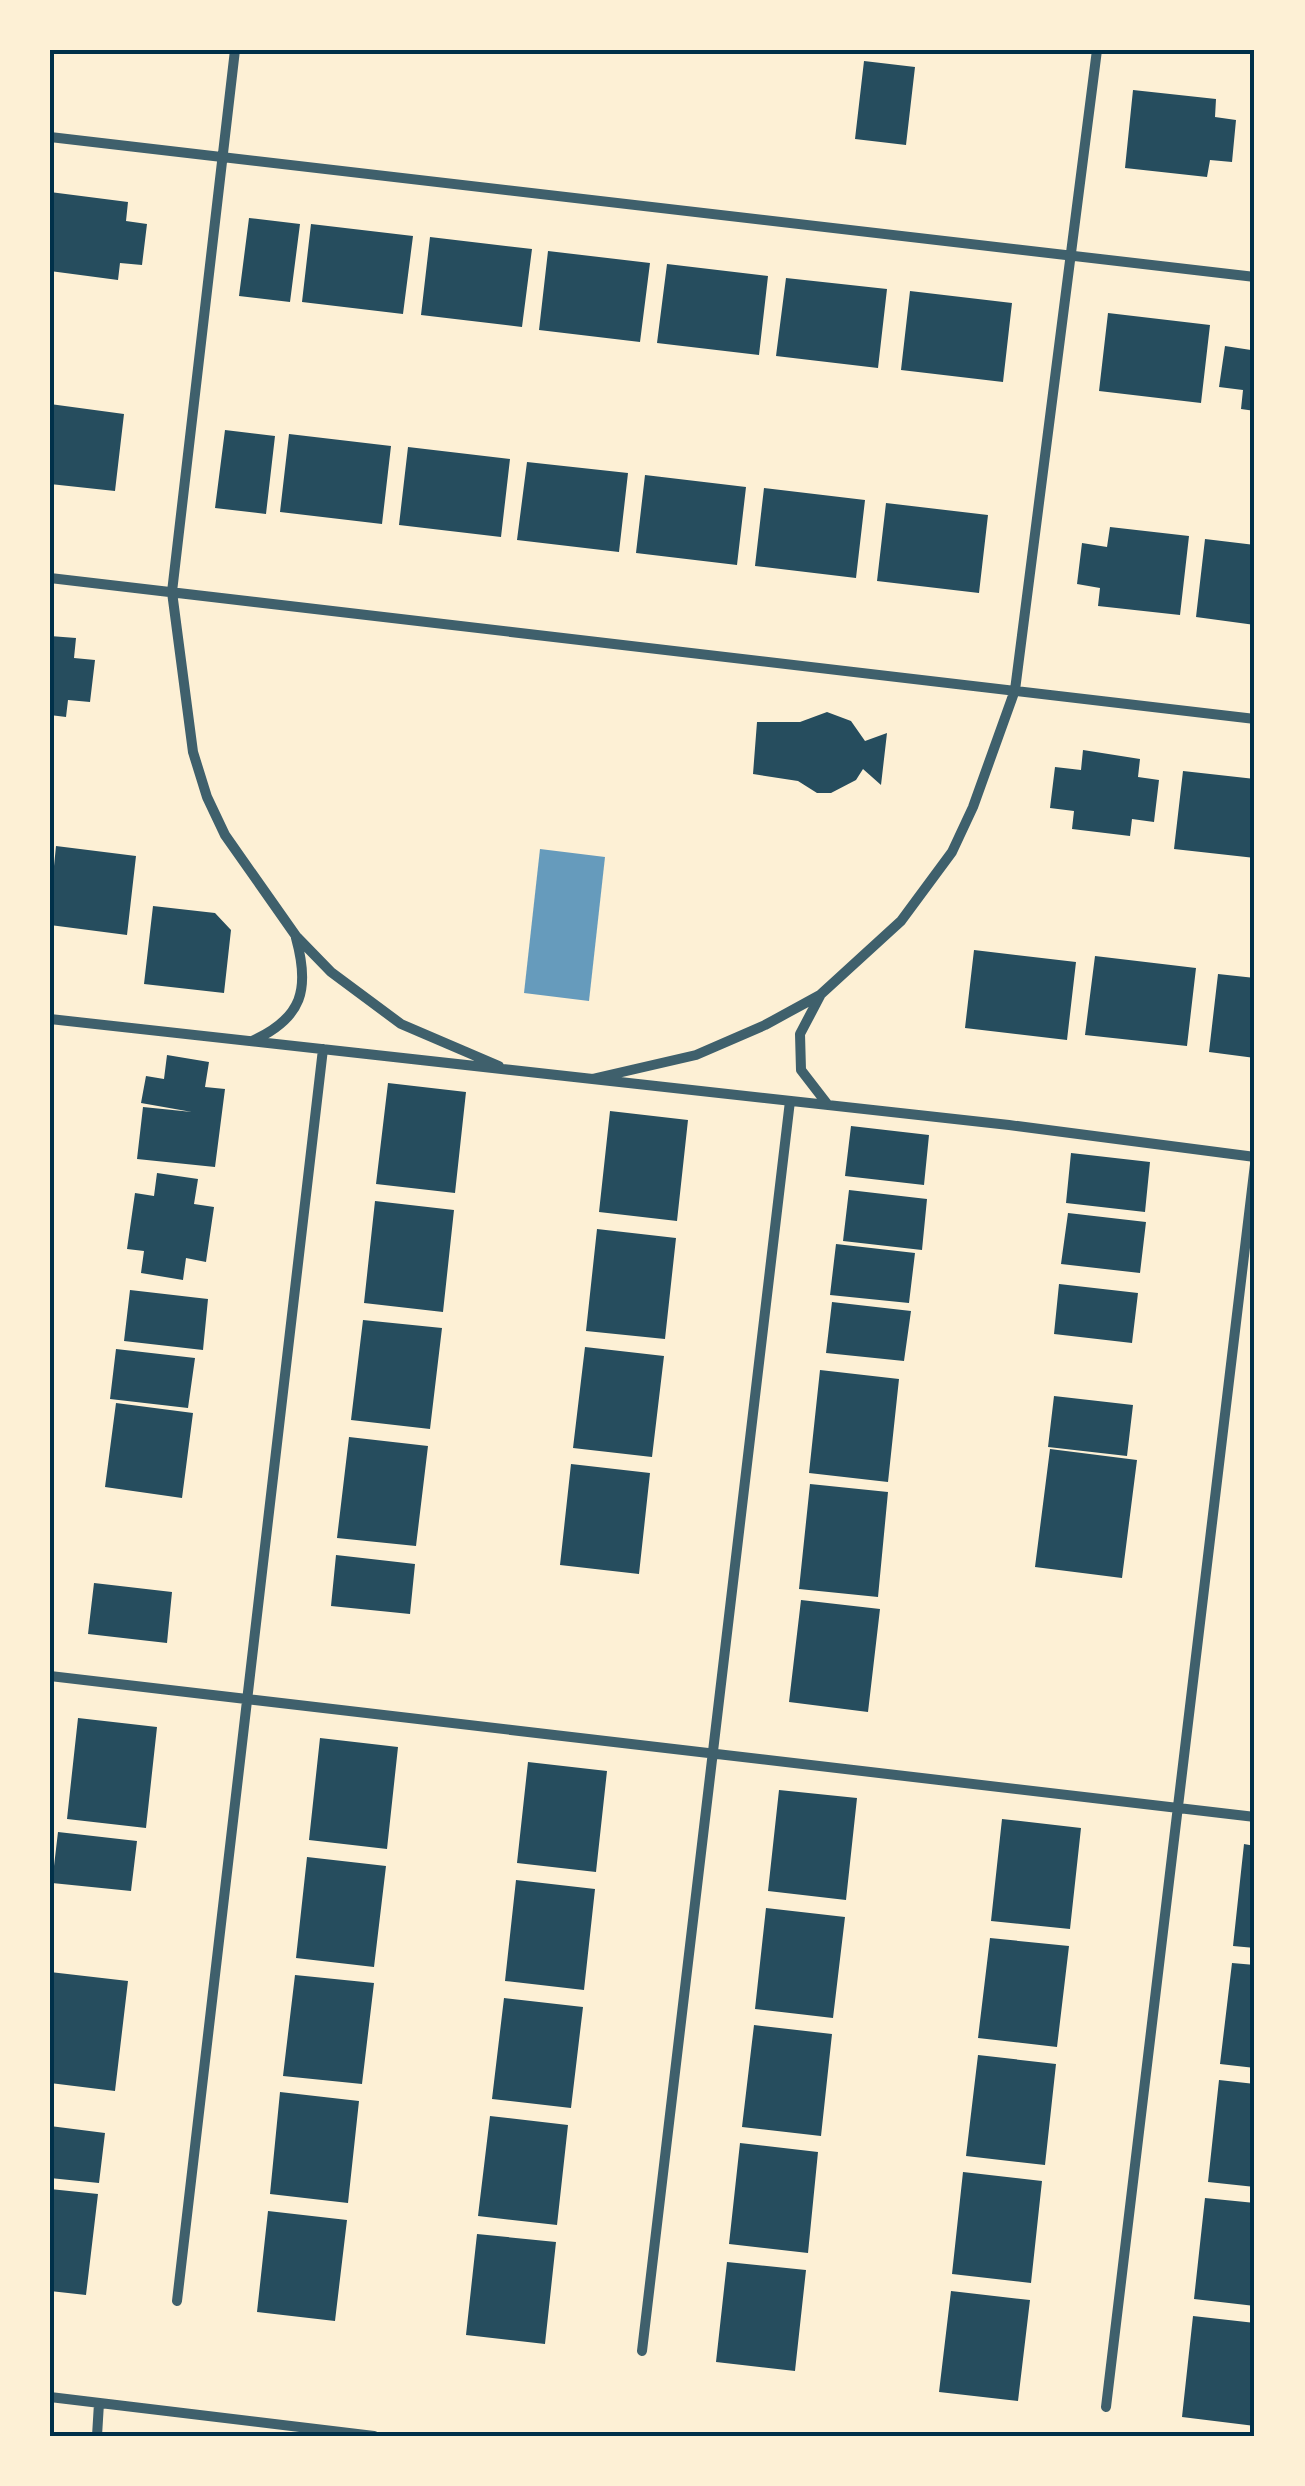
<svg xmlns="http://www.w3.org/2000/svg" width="1305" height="2486" font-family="Barlow,sans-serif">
  <rect width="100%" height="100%" fill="#fdf0d5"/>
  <path fill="#669bbc" d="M540,849L605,857L589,1001L524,993Z"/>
  <path fill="#264d5e" d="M864,61L915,67L906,145L855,139Z
    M1133,90L1216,99L1215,117L1236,120L1232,162L1210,160L1207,177L1125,168Z
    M50,192L128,202L126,221L147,224L142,265L120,263L118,280L50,271Z
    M249,218L300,224L290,302L239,296Z
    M311,224L413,236L403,314L302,302Z
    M430,237L532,249L522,327L421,315Z
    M548,251L650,263L640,342L539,330Z
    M667,264L768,276L759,355L657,343Z
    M786,278L887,289L878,368L776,356Z
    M910,291L1012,303L1003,382L901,370Z
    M1108,313L1210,325L1201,403L1099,391Z
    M1253,334H1255V411L1241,409L1243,390L1219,387L1225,346L1251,350Z
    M50,404L124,414L115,491L50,484Z
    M225,430L275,436L266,514L215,508Z
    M289,434L391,446L382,524L280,512Z
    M408,447L510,459L501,537L399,525Z
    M527,462L628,473L619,552L517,540Z
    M645,475L746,487L737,565L636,553Z
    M764,488L865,500L856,578L755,566Z
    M886,503L988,515L979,593L877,581Z
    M1110,527L1189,536L1180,615L1098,606L1100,588L1077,584L1082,543L1107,547Z
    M1205,539L1255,545V625L1196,617Z
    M50,636L76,638L74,658L95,660L90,702L68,700L66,717L50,715Z
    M827,712L851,721L865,741L887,733L881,785L863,769L856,780L831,793H817L798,781L753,774L757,722H800Z
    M1083,750L1140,759L1138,777L1159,780L1154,822L1132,819L1130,836L1072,829L1074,811L1050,808L1055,767L1081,770Z
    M1183,771L1255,779V858L1174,849Z
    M56,846L136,856L127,935L50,925V865L54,866Z
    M153,906L215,913L231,930L224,993L144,984Z
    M974,950L1076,962L1067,1040L965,1028Z
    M1095,956L1196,968L1187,1046L1085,1035Z
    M1218,974L1255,978V1058L1209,1052Z
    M167,1055L209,1062L205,1087L225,1089L215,1167L137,1159L143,1107L192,1112L141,1103L146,1076L164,1079Z
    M388,1083L466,1092L455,1193L376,1184Z
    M610,1111L688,1120L677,1221L599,1212Z
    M851,1126L929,1135L924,1185L845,1176Z
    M1071,1153L1150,1162L1145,1212L1066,1203Z
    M157,1173L198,1179L194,1204L214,1207L206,1262L186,1258L183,1280L141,1273L144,1251L127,1249L135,1193L154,1196Z
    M849,1190L927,1199L922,1250L843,1241Z
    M375,1201L454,1210L443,1312L364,1303Z
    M1068,1213L1146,1222L1140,1273L1061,1264Z
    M597,1229L676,1238L665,1339L586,1331Z
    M836,1244L915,1253L909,1303L830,1295Z
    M1059,1284L1138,1293L1132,1343L1054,1334Z
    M130,1290L208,1299L203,1350L124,1341Z
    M832,1302L911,1311L904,1361L826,1353Z
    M363,1320L442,1328L430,1429L351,1420Z
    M585,1347L664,1356L652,1457L573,1448Z
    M116,1349L195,1358L188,1408L110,1399Z
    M820,1370L899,1379L888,1482L809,1473Z
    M1054,1396L1133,1405L1127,1456L1048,1447Z
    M116,1403L193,1413L182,1498L105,1487Z
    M349,1437L428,1446L416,1546L337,1538Z
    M1050,1449L1137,1460L1122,1578L1035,1567Z
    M571,1464L650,1473L639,1574L560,1565Z
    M810,1484L888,1492L878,1597L799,1589Z
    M336,1555L415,1564L410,1614L331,1606Z
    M94,1583L172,1592L167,1643L88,1634Z
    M801,1600L880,1609L868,1712L789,1702Z
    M78,1718L157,1727L146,1828L67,1819Z
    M320,1738L398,1747L387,1849L309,1840Z
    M528,1762L607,1771L596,1872L517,1863Z
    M779,1790L857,1798L846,1900L768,1891Z
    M1002,1819L1081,1828L1070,1929L991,1921Z
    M58,1832L137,1841L131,1891L52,1883Z
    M1244,1844L1255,1846V1948L1233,1946Z
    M307,1857L386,1866L374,1967L296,1958Z
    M516,1880L595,1889L584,1990L505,1981Z
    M766,1908L845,1917L833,2018L755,2009Z
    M990,1938L1069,1946L1057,2047L978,2038Z
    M1232,1963L1255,1965V2068L1220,2064Z
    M50,1972L128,1981L115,2091L50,2083Z
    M295,1975L374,1983L362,2084L283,2076Z
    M504,1998L583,2007L571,2108L492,2099Z
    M754,2025L832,2034L821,2136L742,2127Z
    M978,2055L1056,2064L1045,2165L966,2156Z
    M1219,2080L1255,2084V2187L1208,2182Z
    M280,2092L359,2101L348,2203L270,2194Z
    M490,2116L568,2125L557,2225L478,2216Z
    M50,2126L105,2133L99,2183L50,2178Z
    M740,2143L818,2152L808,2253L729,2244Z
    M963,2172L1042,2181L1031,2283L952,2274Z
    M50,2189L98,2194L86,2295L50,2291Z
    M1205,2198L1255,2203V2306L1194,2299Z
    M268,2211L347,2220L335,2321L257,2312Z
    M477,2234L556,2242L545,2344L466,2335Z
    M727,2262L806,2270L795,2371L716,2362Z
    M951,2291L1030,2300L1018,2401L939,2392Z
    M1193,2316L1255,2323V2426L1182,2417Z"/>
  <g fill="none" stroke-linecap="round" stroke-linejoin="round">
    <path stroke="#3f606c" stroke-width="10" d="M235,50L172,592L193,752L207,797L225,835L296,936L331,972L401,1024L499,1066
      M50,137L1255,277
      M50,578L1255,719
      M820,996L800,1034L801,1070L828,1105
      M50,1019L1009,1125L1255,1157
      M252,1041C303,1018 310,989 296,938
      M592,1079L696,1055L765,1025L820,995L901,921L952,852L973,807L1015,690L1097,50
      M50,1676L1255,1817
      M177,2301L323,1049
      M642,2351L790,1101
      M50,2397L374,2436
      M1106,2407L1255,1164
      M97,2436L99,2403"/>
  </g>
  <rect width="1305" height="2486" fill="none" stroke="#fdf0d5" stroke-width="105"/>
  <rect x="52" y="52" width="1200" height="2382" fill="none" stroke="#003049" stroke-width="4"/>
</svg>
